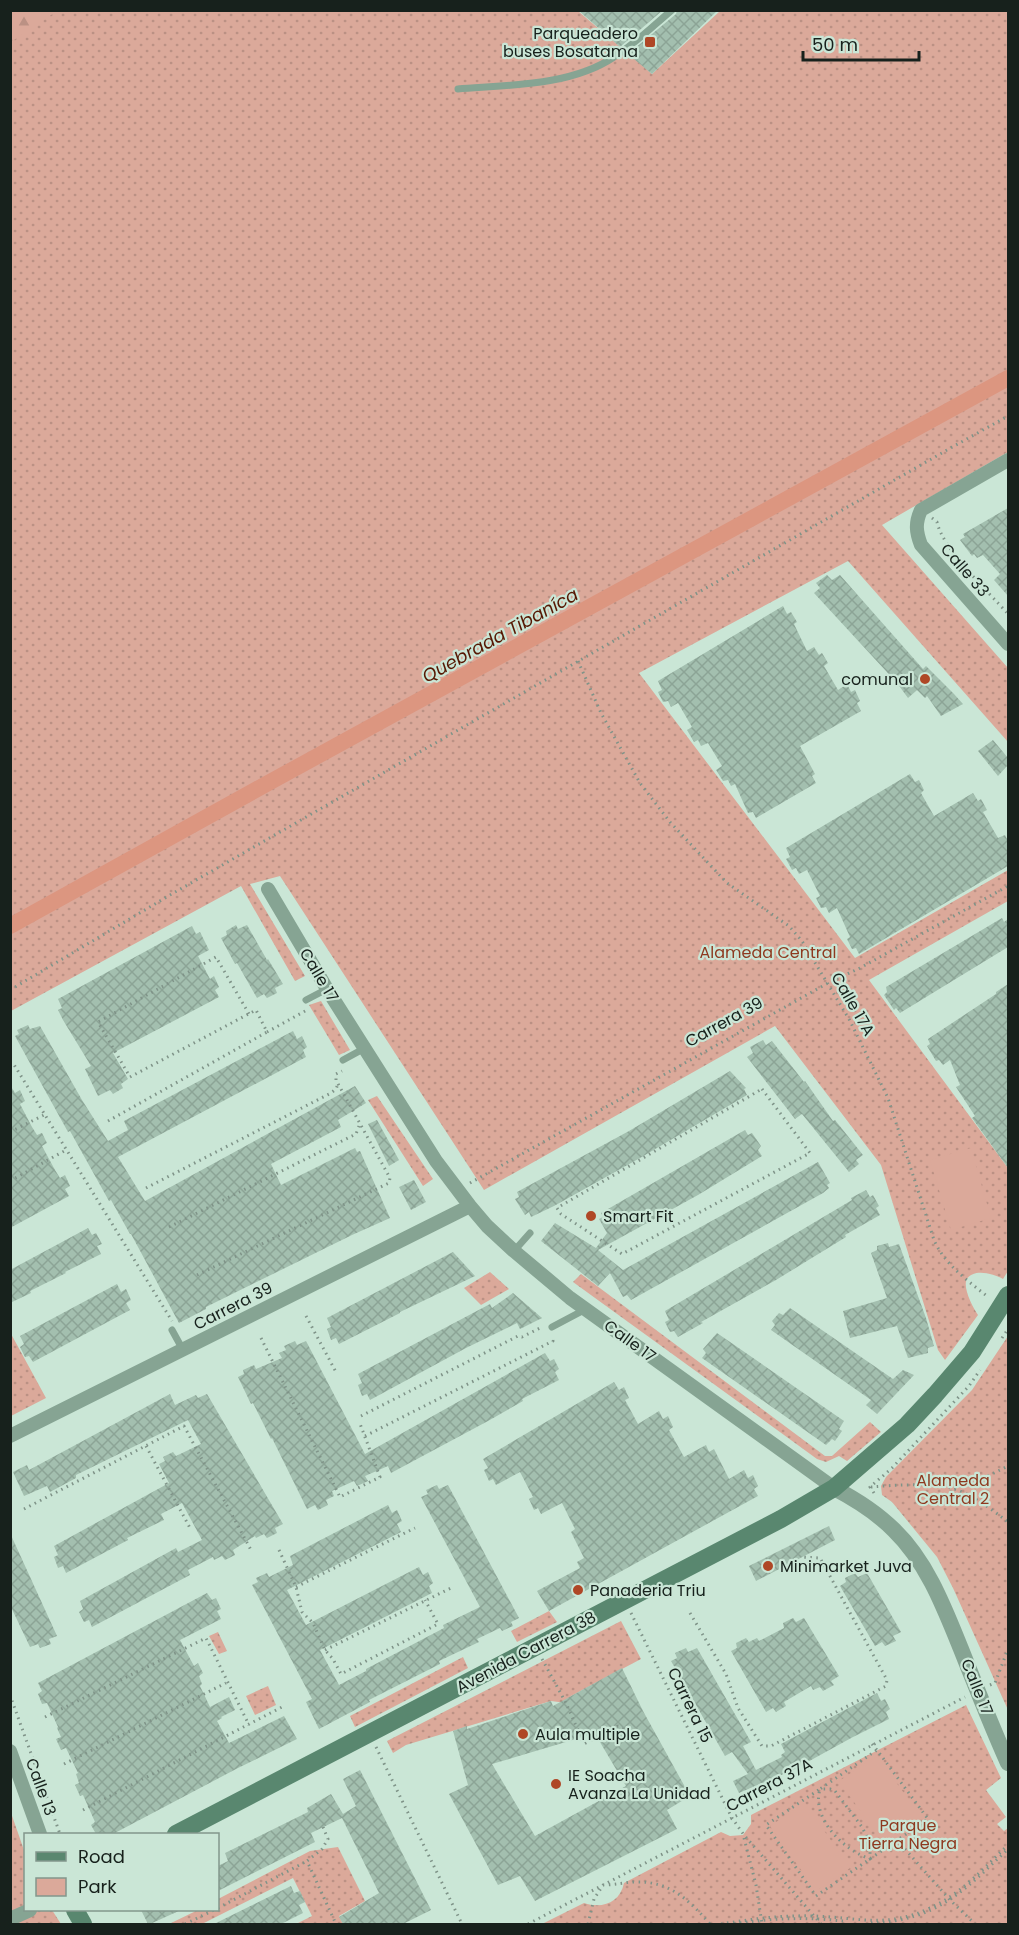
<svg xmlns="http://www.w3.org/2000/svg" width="1019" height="1935" font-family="Poppins,sans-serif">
  <defs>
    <pattern id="green-dots" width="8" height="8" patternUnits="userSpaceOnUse" patternTransform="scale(1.5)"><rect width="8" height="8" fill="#dba99a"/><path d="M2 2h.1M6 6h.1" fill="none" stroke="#bb9184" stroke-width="1.8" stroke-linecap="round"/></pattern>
    <pattern id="forest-firs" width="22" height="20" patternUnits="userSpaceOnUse" patternTransform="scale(1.5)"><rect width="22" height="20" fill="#dba99a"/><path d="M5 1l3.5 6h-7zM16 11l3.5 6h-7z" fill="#bb9184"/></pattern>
    <pattern id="building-cross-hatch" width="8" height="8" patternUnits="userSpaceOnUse" patternTransform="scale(1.5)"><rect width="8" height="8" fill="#a3bfaf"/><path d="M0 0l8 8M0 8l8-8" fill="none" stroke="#8ca496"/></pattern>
  </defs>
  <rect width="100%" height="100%" fill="#cae6d6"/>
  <path fill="url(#green-dots)" d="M11,11H578L652,74L720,11H1008V452L882,525L1008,668V742L848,561L639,673L855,958L1008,870V901L869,980L1008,1168V1271L1003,1279C994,1274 974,1268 967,1279C962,1287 973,1308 978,1315L945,1360L938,1350L881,1165L775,1026L484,1190L280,876L250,884L305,976L295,981L241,886L11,1011Z
    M321,1001L350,1050L339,1055L309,1005Z
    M377,1096L433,1179L423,1186L368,1100Z
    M490,1272L509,1289L481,1305L464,1288Z
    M581,1274L825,1456H832L870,1422L881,1432L847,1461L839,1456L826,1462L817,1459L573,1282Z
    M10,1332L46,1398L11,1416H10Z
    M1008,1336V1710L953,1588L937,1557L892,1502L882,1495L881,1486L886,1477L972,1390Z
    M549,1611L557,1622L517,1642L511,1631Z
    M621,1621L641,1659L571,1696L566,1703L551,1701L406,1745L393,1753L387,1741Z
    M218,1632L227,1651L219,1654L209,1636Z
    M463,1657L468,1668L355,1727L350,1716Z
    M268,1686L276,1705L255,1715L246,1696Z
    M966,1705L1001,1778L986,1790L1006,1817L997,1824L1004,1831L1008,1828V1924H542L584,1903C602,1909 620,1903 624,1883L721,1832L730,1836L743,1835L751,1824V1815Z
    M10,1810L25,1853L26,1910H52L61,1924H11Z
    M338,1847L365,1901L339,1916L343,1924L318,1923L296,1924L312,1916L293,1878L202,1924H169L198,1910H218V1899L310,1851Z"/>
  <path fill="url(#forest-firs)" d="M11,10H57V11L11,42Z"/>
  <path fill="#dba99a" d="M971,1148L991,1218L951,1230L930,1160Z
    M877,1756L922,1818L884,1844L839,1781Z
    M805,1803L850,1868L816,1891L770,1826Z"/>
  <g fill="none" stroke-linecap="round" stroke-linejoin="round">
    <path stroke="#dc9680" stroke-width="16" d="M10,926L270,782L1008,378"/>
  </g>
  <path fill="url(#building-cross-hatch)" fill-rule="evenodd" d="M578,10H663L620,47Z
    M677,10H718L652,74L628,54L676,14Z
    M1008,508V596L994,580L1000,574L983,555L977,558L974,554L972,556L960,540L965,537L963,534Z
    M827,575L832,580L840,575L923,669L926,666L954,694L963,704L941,716L927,696L925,698L917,690L908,698L897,683L814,593L820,588L816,583Z
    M783,606L787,614L791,612L797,622L794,624L807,651L814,647L819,655L822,653L828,663L824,666L838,690L847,684L851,692L855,690L860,701L857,703L861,711L800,746L815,774L812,776L816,783L756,818L753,812L748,813L735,784L731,786L728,780L723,781L716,770L722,766L708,743L701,746L698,740L694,742L687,730L692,727L678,703L671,707L668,701L663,702L658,692L662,690L658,681Z
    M993,740L1008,758V765L998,776L978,751Z
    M910,774L915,782L919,780L924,790L921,793L934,816L973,793L978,801L981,799L987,810L983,812L998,838L1005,835L1008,841V866L859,954L856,948L852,949L847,939L850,937L837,908L829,913L826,907L821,908L816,898L820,896L807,870L799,874L796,868L792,870L786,859L790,857L786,848Z
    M1002,918L1004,922L1008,919V947L900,1013L896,1008L894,1010L884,995L887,992L886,987Z
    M236,925L238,929L247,925L267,960L268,959L283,984L275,988L277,993L267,998L264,994L257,998L237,963L235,964L221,938L227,935L226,931Z
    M192,926L196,934L200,932L209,950L198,956L210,979L214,976L219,987L215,990L219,997L113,1053L128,1079L121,1084L123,1088L113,1094L110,1090L98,1096L85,1069L91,1066L63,1020L58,1010L62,1008L58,999Z
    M1008,984V1168L972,1118L975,1116L956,1087L960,1085L950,1060L943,1065L939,1060L936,1061L927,1046L930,1044L928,1039L996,994V992Z
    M28,1025L30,1029L40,1026L82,1100L108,1141L128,1130L124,1121L293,1031L297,1039L302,1036L307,1047L303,1050L306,1057L118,1157L145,1201L355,1086L366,1103L338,1120L341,1127L271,1164L281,1185L355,1148L357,1152L360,1151L390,1218L352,1235L206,1307V1309L179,1323L131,1234H130L111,1200L109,1201L70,1131L68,1132L15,1036L19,1034L17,1030Z
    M763,1040L766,1045L772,1041L804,1082L805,1081L833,1121L835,1120L863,1155L856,1160L859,1164L849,1172L802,1114L795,1119L747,1057L753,1053L750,1047Z
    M730,1071L746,1088L744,1089L747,1095L640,1158L554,1206L531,1217L529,1212L525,1215L515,1199L519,1197L517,1192L629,1131Z
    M10,1085L15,1093L20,1090L25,1101L20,1104L32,1127L37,1135L42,1133L47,1143L42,1146L55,1170L60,1178L65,1175L70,1186L65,1189L69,1196L10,1228Z
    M377,1120L399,1160L389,1166L368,1124Z
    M745,1130L748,1135L752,1133L761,1146L758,1150L762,1156L698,1195L598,1250L623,1270L818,1162L830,1183L827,1185L829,1188L823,1193L631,1300L627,1295L623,1297L610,1273L598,1286L541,1241L555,1223L596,1248L607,1233L599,1219L603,1217L601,1213Z
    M414,1180L426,1202L411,1210L399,1187Z
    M866,1190L870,1197L873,1195L879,1206L876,1208L880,1215L845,1235L846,1237L776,1280L701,1322L703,1323L678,1337L674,1331L670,1332L665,1322L669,1320L665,1311L852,1200L851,1198Z
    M88,1228L92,1235L96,1233L102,1244L97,1246L101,1254L65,1272L66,1273L30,1291L31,1293L10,1303V1270Z
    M888,1243L889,1247L899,1244L926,1318L934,1346L928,1348V1353L908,1358L897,1326L850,1338L843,1311L887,1298L871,1253L877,1250V1246Z
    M453,1252L475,1276L400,1312V1313L339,1344L336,1338L331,1340L327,1329L331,1327L327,1318Z
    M117,1284L121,1292L126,1289L131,1300L126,1303L130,1310L33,1362L29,1356L25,1357L20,1347L24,1344L20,1336Z
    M513,1293L542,1318L520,1329L517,1323L466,1348L370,1400L367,1394L362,1396L358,1385L362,1383L358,1374L490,1304L492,1308Z
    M790,1308L893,1379L903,1370L914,1375L877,1414L866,1405L871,1400L771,1330L775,1325L772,1321L779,1313L783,1315Z
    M717,1333L844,1421L839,1429L842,1431L835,1441L832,1439L826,1445L702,1358L706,1353L703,1349Z
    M295,1341L297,1345L306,1341L365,1454L545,1353L550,1361L554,1359L559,1369L555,1372L559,1380L522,1399L523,1401L488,1421L391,1473L388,1466L365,1476L368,1481L357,1486L354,1481L332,1491L334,1496L326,1500L328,1505L318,1510L315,1505L307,1509L272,1438L271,1439L253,1403L251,1404L238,1377L244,1374L243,1370L254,1365L256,1369L282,1358L279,1353L286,1350L284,1346Z
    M614,1382L619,1390L624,1387L629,1398L625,1400L638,1424L659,1411L663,1419L668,1416L673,1427L669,1430L684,1457L706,1445L709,1452L714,1449L729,1479L744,1470L748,1478L753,1475L758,1486L754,1489L758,1496L549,1611L537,1591L580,1568L577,1562L584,1558L571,1532L575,1529L562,1503L541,1514L538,1508L534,1510L529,1499L533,1497L520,1472L496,1485L493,1479L489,1481L484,1470L488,1468L483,1459Z
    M170,1394L175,1405L196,1395L198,1398L207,1394L283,1524L275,1528L277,1533L267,1538L264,1534L256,1538L255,1536L233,1550L235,1555L225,1560L222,1556L214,1560L213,1557L188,1570L190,1575L92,1627L89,1620L84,1622L79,1612L83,1609L80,1601L176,1548L178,1552L202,1540L182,1503L161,1514L164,1520L127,1538L128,1540L66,1573L63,1566L58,1568L54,1557L58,1555L54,1546L169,1483L159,1464L165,1461L163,1457L173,1452L176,1456L201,1444L188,1420L76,1475V1478L50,1492L47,1486L24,1496L13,1472L27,1465L29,1470Z
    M437,1485L439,1489L448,1485L519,1618L511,1622L513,1626L502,1631L500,1628L477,1639L479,1642L439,1661L440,1664L369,1700L370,1702L319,1729L306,1702L312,1699L252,1585L258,1582L256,1578L267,1573L269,1577L293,1565L290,1556L388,1505L392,1513L397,1510L402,1521L397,1524L401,1532L287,1590L306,1625L419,1567L423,1575L428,1572L433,1583L429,1586L432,1593L320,1650L339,1685L366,1671V1669L444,1628L443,1625L480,1607L421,1497L428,1494L426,1490Z
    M829,1526L835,1540L756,1581L749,1566Z
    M10,1533L57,1636L49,1639L51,1644L40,1648L38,1644L30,1647L10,1605Z
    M855,1573L858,1577L867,1573L901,1632L893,1636L896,1641L885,1646L882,1642L875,1646L840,1586L846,1582L845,1578Z
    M207,1593L212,1600L216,1598L221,1609L217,1611L221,1619L180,1640L194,1666L198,1663L203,1673L199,1676L202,1684L200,1686L210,1707L229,1697L235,1710L221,1717L222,1718L217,1721L229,1743L284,1716L297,1739L238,1768L113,1834H96L91,1825L95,1822L83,1795L80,1796L75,1785L79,1783L76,1774L78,1773L66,1748L61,1750L56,1739L61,1737L57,1728L58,1727L47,1703L42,1704L38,1694L42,1691L38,1683Z
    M793,1618L796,1622L804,1618L839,1676L831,1681L834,1685L823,1691L820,1687L813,1690L811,1686L784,1702L786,1706L776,1712L773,1708L766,1712L731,1651L737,1648L736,1643L746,1638L749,1642L757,1638L759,1641L784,1628L783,1623Z
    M686,1648L688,1652L697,1648L717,1683L751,1742L743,1746L756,1770L782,1757L781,1755L785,1752L781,1744L877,1693L881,1701L885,1699L890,1709L886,1712L889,1719L853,1737L793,1770L739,1793L733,1781L748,1774L732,1752L725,1756L671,1661L677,1658L675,1653Z
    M622,1668L643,1711L690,1796L667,1810L677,1829L535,1901L520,1876L498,1885L449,1794L468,1785L453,1731L467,1726V1729L551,1701L553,1706ZM594,1732L626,1786L535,1836L492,1764L586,1736Z
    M360,1770L431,1910L403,1924H343L339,1917L379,1893L342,1818L311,1833L315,1842L218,1891V1866L228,1861L225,1853L308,1812L307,1808L331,1794L343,1814L356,1806L343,1779Z
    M291,1886L294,1893L300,1891L305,1902L299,1905L303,1913L281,1924H214Z
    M141,1910H181L150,1924H148Z"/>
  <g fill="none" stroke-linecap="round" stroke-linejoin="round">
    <path stroke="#7f9388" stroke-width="3" stroke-dasharray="1.5 4.5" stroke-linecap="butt" d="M932,518L937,522C943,550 988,591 1008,614
      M578,661L601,713L640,783L670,822L727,883L789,926L802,941L817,966L849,1019L888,1098L934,1240C945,1265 967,1280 988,1297
      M10,990L170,895L947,450L1008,416
      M267,1032L307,1010
      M10,1064L13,1063L172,1321
      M762,1089L810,1153L622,1254L561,1214L557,1208Z
      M108,1121L267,1032L256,1010L130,1077L98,1022L216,957L249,1014
      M10,1132L44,1115
      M10,1181L66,1150
      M470,1183L828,983L860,968L1008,886
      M146,1188L331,1093L336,1089L338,1084
      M169,1227L356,1134L359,1126
      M197,1275L389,1183L390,1178L336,1080V1074L342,1071
      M306,1316L336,1372
      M261,1338L340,1497L380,1477L359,1421
      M1002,1338L1008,1329
      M361,1416L518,1336L522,1337L542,1327
      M365,1436L553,1341L552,1338
      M146,1446L190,1528
      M871,1487C895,1485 928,1483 951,1488C972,1494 991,1509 1008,1522
      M954,1488L974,1483L1008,1466
      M874,1493L870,1487L892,1468L969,1386L980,1370
      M24,1509L184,1426L251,1550
      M279,1550L296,1587L302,1612L313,1623L325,1650L333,1659L341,1674L438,1624L425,1600
      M296,1587L415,1528
      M631,1613L732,1818L744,1835L821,1924
      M690,1613L726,1674L738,1708L762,1746H771L886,1686L887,1680L820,1558L801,1557
      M325,1650L453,1587
      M542,1659L566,1703L584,1744L618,1726L624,1730
      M990,1685L995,1683L1008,1649
      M10,1695L60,1834
      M45,1717L206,1638L249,1725
      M872,1744L877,1750L928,1819L816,1896L766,1825L820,1789C811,1819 844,1850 870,1859V1843L862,1827L835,1791L830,1789H820L877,1750
      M376,1747L462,1924
      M64,1764L226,1683
      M83,1810L284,1706
      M323,1827L328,1839L322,1849L307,1861L336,1924
      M744,1838L756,1885L762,1924
      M897,1840L950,1900L975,1924
      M218,1908L307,1861
      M871,1923C936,1921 964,1891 1008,1849
      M185,1924L214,1910
      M528,1924L965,1697
      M588,1924L594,1899L603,1885C615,1885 625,1882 636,1882C670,1881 689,1900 710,1924
      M721,1924C752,1919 781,1915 813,1916C857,1917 886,1929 930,1908C961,1894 984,1868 1008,1845
      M734,1924C771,1918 807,1917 843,1921"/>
    <path stroke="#86a493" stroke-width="7" d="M458,89C508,85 571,86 614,57C635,44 653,26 672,10
      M306,1000L327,989
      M343,1060L365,1048
      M514,1251L530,1233
      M552,1327L586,1309
      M172,1330L183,1350"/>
    <path stroke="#86a493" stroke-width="14" d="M1008,460L921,510C915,523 916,532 921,545L1008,644
      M268,889L327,989L436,1161L470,1206L487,1226L514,1251L570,1298L834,1488
      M10,1436L470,1206
      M10,1751L40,1834
      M10,1919L30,1910"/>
    <path stroke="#86a493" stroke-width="16" d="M834,1488C855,1499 877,1513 894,1530C927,1562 944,1607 961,1649C976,1687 991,1725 1008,1763"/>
    <path stroke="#59876f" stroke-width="18" d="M176,1834L781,1519L834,1488L907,1425L935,1395L972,1352L1008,1295
      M75,1910L83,1924"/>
  </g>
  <g fill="#af4726" stroke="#cae6d6" stroke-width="2">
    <rect x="644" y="36" width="12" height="12" rx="3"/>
    <circle cx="925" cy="679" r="6"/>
    <circle cx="591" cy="1216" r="6"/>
    <circle cx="768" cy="1566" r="6"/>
    <circle cx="578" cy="1590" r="6"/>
    <circle cx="523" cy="1734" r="6"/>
    <circle cx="556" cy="1784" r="6"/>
  </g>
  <g text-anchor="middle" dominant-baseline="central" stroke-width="4.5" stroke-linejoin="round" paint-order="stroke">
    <g font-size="16" fill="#17211c" stroke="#cae6d6" text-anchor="start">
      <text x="638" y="33" text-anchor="end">Parqueadero<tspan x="638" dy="18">buses Bosatama</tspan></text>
      <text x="913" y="679" text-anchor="end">comunal</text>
      <text x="603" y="1216">Smart Fit</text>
      <text x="780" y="1566">Minimarket Juva</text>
      <text x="590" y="1590">Panaderia Triu</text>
      <text x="535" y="1734">Aula multiple</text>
      <text x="568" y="1775">IE Soacha<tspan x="568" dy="18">Avanza La Unidad</tspan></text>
    </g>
    <g font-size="16" fill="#17211c" stroke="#cae6d6">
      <text transform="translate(965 570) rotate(49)">Calle 33</text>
      <text transform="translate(319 975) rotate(59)">Calle 17</text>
      <text transform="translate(853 1004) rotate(60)">Calle 17A</text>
      <text transform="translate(724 1022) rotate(-29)">Carrera 39</text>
      <text transform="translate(233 1306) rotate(-27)">Carrera 39</text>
      <text transform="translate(630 1341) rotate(36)">Calle 17</text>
      <text transform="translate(526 1652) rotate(-28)">Avenida Carrera 38</text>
      <text transform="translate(977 1687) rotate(68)">Calle 17</text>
      <text transform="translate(690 1705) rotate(64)">Carrera 15</text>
      <text transform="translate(769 1785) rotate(-28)">Carrera 37A</text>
      <text transform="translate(41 1787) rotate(70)">Calle 13</text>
    </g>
    <g font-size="16" fill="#8e391f" stroke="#cae6d6">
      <text x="768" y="952">Alameda Central</text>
      <text x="953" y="1480">Alameda<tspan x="953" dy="18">Central 2</tspan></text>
      <text x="908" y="1825">Parque<tspan x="908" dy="18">Tierra Negra</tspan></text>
    </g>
    <g font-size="18" font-style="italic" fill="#561803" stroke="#cae6d6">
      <text transform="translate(500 635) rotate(-29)">Quebrada Tibaníca</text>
    </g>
  </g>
  <rect width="1019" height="1935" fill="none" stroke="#17211c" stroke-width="24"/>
  <rect x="24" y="1833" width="195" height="78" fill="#cae6d6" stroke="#82978c" stroke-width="1.5"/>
  <rect x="36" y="1852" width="30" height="9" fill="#59876f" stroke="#82978c" stroke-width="1.5"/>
  <text x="78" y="1863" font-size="18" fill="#17211c">Road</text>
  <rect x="36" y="1878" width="30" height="18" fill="#dba99a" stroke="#82978c" stroke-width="1.5"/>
  <text x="78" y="1893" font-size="18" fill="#17211c">Park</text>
  <path d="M803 51v9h116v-9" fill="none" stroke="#17211c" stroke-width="3"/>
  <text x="812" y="51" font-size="18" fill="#17211c" stroke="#cae6d6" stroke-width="4.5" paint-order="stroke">50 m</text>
</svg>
